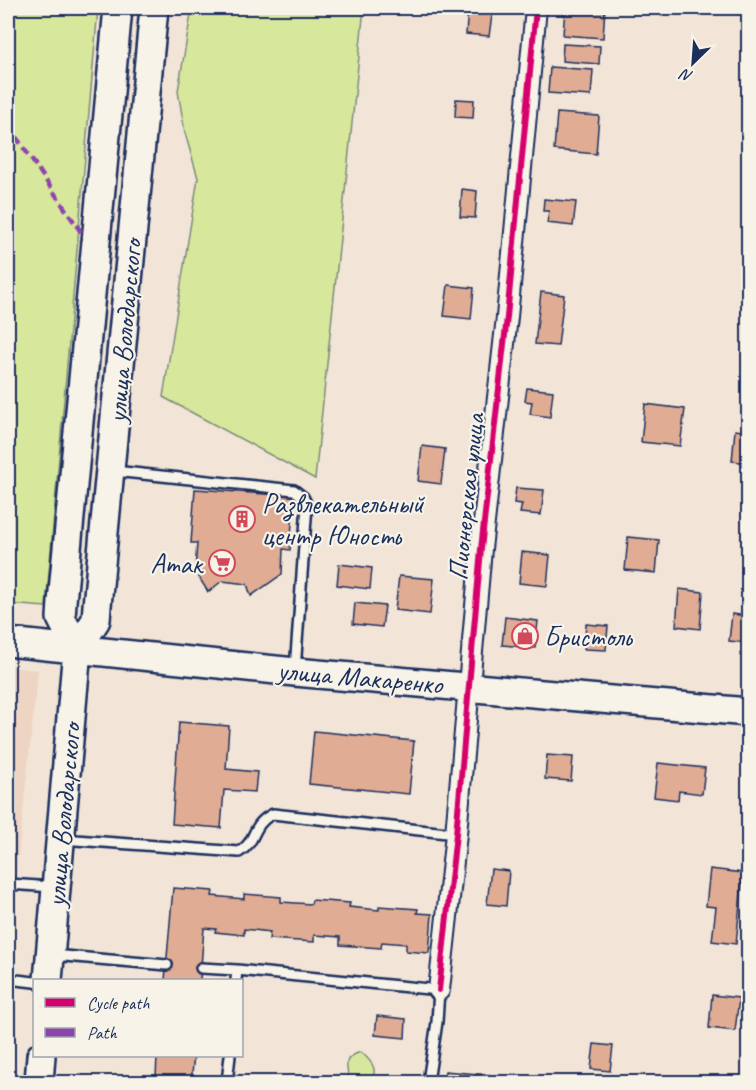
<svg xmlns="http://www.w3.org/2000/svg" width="756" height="1090" font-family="Caveat,sans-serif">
  <rect width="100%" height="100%" fill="#f2e5d7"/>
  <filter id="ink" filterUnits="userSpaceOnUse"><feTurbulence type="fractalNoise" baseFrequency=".0167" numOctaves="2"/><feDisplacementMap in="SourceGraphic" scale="12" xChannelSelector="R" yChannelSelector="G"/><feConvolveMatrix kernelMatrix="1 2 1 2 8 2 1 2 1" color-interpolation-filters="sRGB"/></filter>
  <g filter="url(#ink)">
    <path fill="#edd4c3" d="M8,667L38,670L8,952Z"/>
    <path fill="#d7e79b" stroke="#798b7c" stroke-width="1.5" d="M8,8H98L46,607L8,604Z
      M192,8H364L315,479L163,397L198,178L185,133L178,91Z
      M361,1052C371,1061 379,1069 371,1082H349C348,1067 340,1058 361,1052Z"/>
    <path fill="#e0ac93" stroke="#1b2f5e" stroke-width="1.5" d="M468,8H493L489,36L466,34Z
      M565,8H605L603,38L563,35Z
      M563,44L600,46L599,64L562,61Z
      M550,67L593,70L591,96L548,93Z
      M456,99L474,100L473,118L455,117Z
      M557,113L599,116L596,154L554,150Z
      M462,189L477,191L475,218L460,217Z
      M544,199L576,202L573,226L547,223L549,211H543Z
      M448,285L474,288L471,319L444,316Z
      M541,292L564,295L558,346L535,344Z
      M527,388L553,391L550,417L530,414L532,402L525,401Z
      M645,404L685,409L680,446L641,442Z
      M735,430L748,432V463L732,461Z
      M422,446L445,449L441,484L418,481Z
      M516,488L544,490L541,515L520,513L522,504L514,503Z
      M195,489L294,496L290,550L283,549L282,574L251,596L247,584L222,581L208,592L195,571L197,543H191Z
      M628,537L659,540L656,573L625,570Z
      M522,552L550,555L547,586L519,583Z
      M339,564L372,568L370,589L337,585Z
      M399,576L434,579L430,614L395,610Z
      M679,589L703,592L700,629L676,626Z
      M355,603L385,606L382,627L353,624Z
      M732,614L748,616V643L729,641Z
      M505,617L538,621L535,648L502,645Z
      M586,624L608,626L606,650L584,649Z
      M179,722L229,726L226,769L257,772L255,792L224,790L221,828L172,824Z
      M314,731L414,741L409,794L309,784Z
      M547,755L573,757L571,781L545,779Z
      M658,763L705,768L702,794L679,791L678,800L654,797Z
      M491,869L509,871L506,906L487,904Z
      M710,869L743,873L736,944L712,941L716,907L706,906Z
      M173,888L213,891L212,896L244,899V894L281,897V902L311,904L312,900L350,903L349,907L379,910V906L418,909L417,913L432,914L429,953L406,951V944L382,942L381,948L340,945V937L314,935V942L269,939L270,932L244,929V935L215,932L216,929L204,928L200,980H165Z
      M712,995L739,998L735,1031L709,1028Z
      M377,1016L406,1019L405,1038L375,1035Z
      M594,1044L613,1046L610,1071L591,1069Z
      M157,1056H194L191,1082H133L134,1075L156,1077Z
      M445,1071L489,1075L488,1082H444Z"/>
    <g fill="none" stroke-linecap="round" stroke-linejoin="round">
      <defs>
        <path id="service" d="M114,471L294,490L303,497L307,505L295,670
          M62,839L239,852C257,842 251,824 273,814L456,834
          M8,884L53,887
          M53,955L167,965
          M201,968L237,970
          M8,979L34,982
          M236,980L237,970L439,990L437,1022L428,1082
          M227,1082L230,1056"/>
        <path id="minor" d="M439,990L456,834L481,549L507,317L536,8"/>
        <path id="secondary" d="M8,642L295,672L748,712
          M77,649L61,618L62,602L118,8
          M48,980L77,649L96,620L97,606L154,8
          M39,1082L41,1056"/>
      </defs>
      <use href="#service" stroke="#1b2f5e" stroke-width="14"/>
      <use href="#minor" stroke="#1b2f5e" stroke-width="24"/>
      <use href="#secondary" stroke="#1b2f5e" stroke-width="32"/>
      <use href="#service" stroke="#f7f3e8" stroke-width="9"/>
      <use href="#minor" stroke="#f7f3e8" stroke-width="20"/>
      <use href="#secondary" stroke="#f7f3e8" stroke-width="27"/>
      <path stroke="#8e44ad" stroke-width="4.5" stroke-dasharray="9 4.5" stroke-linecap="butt" d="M8,125L81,232"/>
      <defs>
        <path id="cycleway" d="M439,990L456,834L481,549L507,317L536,8"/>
      </defs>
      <use href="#cycleway" stroke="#f7f3e8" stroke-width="10"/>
      <use href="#cycleway" stroke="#d6006c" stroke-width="6"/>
    </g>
  </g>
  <defs>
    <symbol id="building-ring" viewBox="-11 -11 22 22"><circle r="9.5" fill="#f7f3e8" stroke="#d1495b" stroke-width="1.5"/><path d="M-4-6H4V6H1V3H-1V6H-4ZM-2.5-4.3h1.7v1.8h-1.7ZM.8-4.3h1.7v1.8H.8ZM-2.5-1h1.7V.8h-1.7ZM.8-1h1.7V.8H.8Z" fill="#d1495b"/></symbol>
    <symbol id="supermarket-ring" viewBox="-11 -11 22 22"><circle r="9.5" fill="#f7f3e8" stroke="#d1495b" stroke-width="1.5"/><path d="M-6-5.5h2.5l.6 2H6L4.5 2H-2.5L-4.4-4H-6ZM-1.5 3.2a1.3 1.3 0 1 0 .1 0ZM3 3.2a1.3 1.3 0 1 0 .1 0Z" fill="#d1495b"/></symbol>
    <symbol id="shop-ring" viewBox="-11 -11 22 22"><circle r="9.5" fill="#f7f3e8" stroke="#d1495b" stroke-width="1.5"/><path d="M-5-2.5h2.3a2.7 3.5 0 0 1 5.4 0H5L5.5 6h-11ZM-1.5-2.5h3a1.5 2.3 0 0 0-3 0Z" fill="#d1495b"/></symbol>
  </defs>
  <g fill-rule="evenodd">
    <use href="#building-ring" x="227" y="504" width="30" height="30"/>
    <use href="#supermarket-ring" x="207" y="548" width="30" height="30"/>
    <use href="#shop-ring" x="510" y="621" width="30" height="30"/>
  </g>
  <g text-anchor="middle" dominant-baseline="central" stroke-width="4.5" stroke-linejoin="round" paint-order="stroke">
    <g font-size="28" fill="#1b2f5e" stroke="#f7f3e8">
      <text transform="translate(124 331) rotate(-85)">улица Володарского</text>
      <text transform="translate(466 497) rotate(-84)">Пионерская улица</text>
      <text transform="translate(360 677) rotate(5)">улица Макаренко</text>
      <text transform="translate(63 815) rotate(-85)">улица Володарского</text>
    </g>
    <g font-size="28" fill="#1b2f5e" stroke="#f7f3e8" text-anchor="start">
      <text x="262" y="503">Развлекательный<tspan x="262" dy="32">центр Юность</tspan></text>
      <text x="202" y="563" text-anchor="end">Атак</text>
      <text x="544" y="636">Бристоль</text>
    </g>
  </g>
  <rect width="756" height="1090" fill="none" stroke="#f7f3e8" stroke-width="30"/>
  <rect x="15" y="15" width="726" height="1060" fill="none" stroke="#1b2f5e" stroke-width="2" filter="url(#ink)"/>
  <rect x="33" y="979" width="210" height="78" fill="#f7f3e8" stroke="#9fa5b1" stroke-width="1.5"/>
  <rect x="45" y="998" width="30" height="9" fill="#d6006c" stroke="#9fa5b1" stroke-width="1.5"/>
  <text x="87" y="1009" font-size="18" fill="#1b2f5e">Cycle path</text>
  <rect x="45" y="1028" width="30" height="9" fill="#8e44ad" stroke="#9fa5b1" stroke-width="1.5"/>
  <text x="87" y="1039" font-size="18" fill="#1b2f5e">Path</text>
  <g transform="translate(693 63) rotate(205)" stroke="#f7f3e8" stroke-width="4.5" paint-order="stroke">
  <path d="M0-4.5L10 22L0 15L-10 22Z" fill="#1b2f5e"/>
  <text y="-9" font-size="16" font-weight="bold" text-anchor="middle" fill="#1b2f5e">N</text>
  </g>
</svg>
